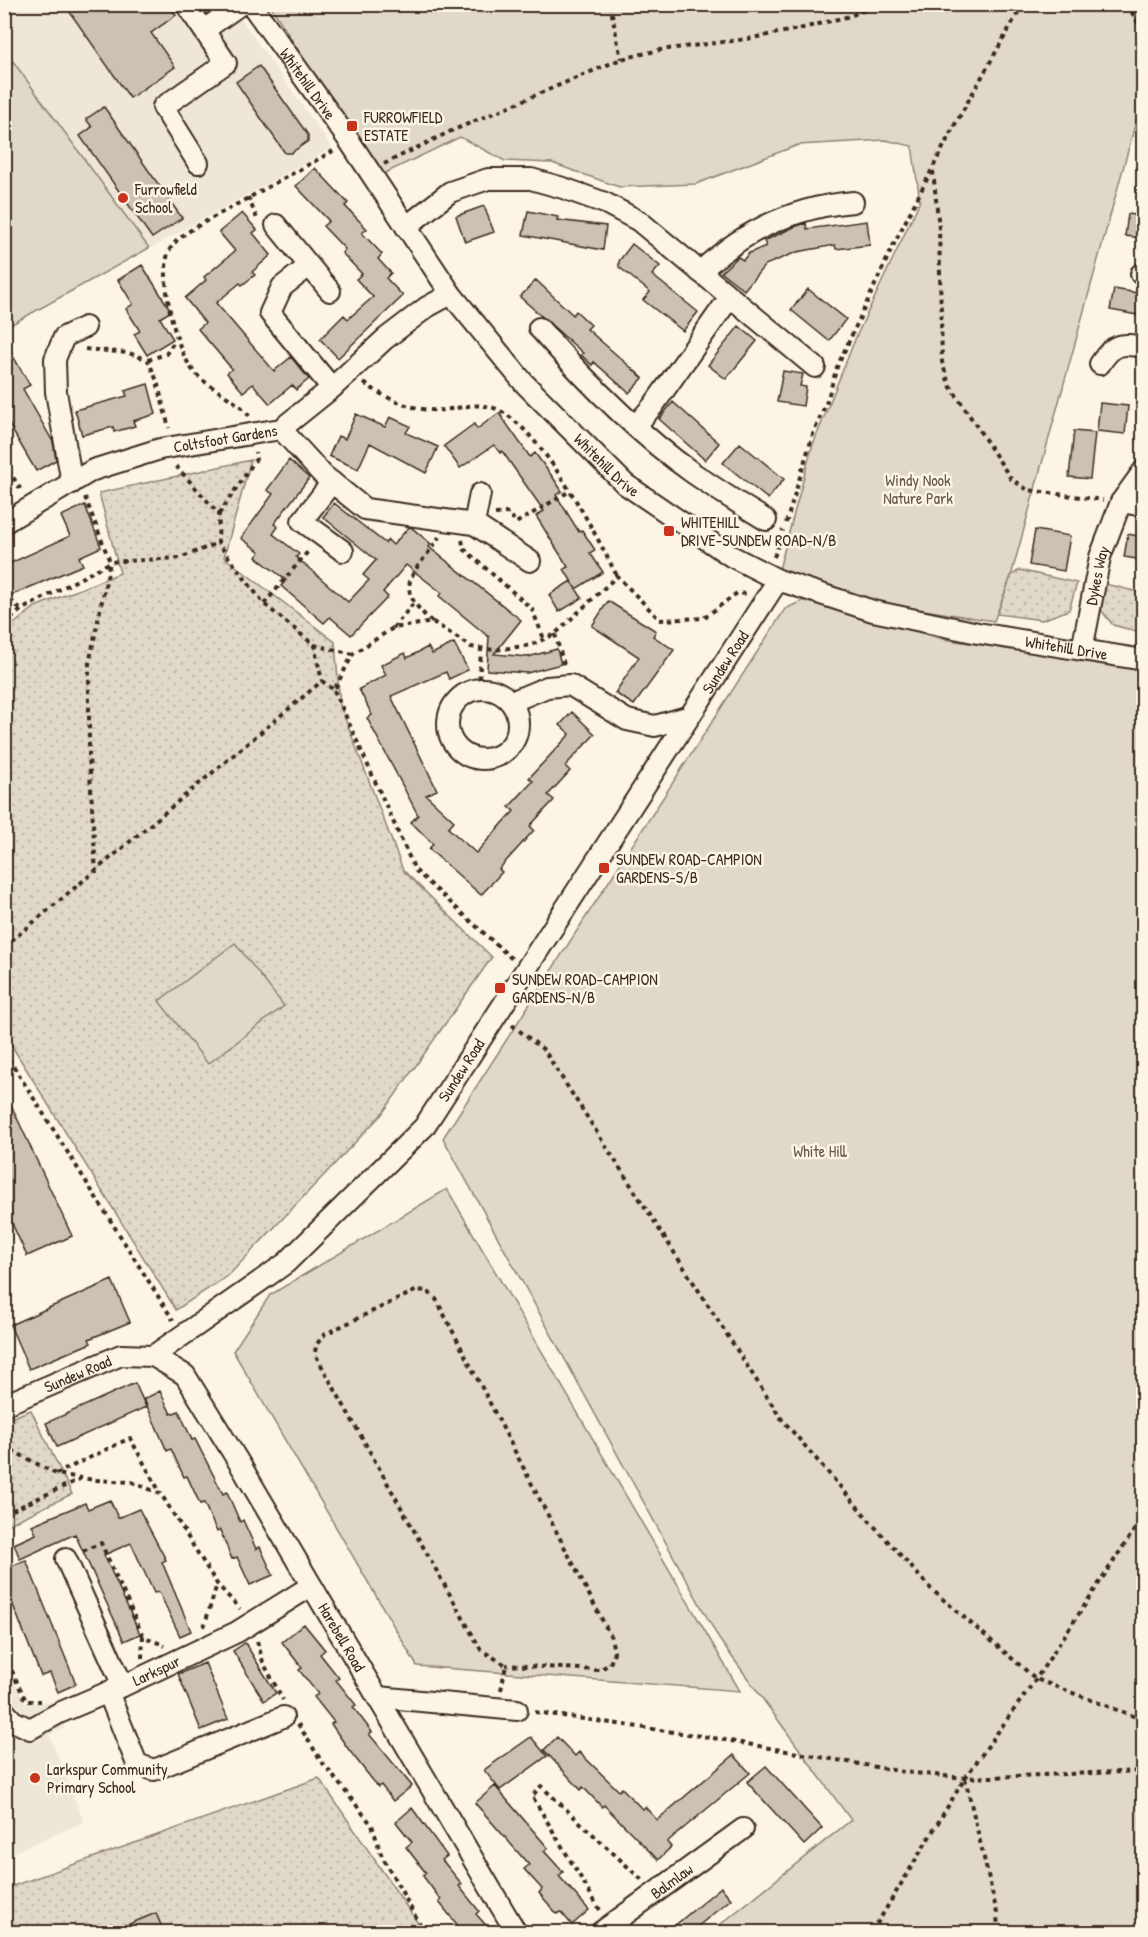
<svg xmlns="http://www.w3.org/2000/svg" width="1148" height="1937" font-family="'Patrick Hand',sans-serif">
  <defs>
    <pattern id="grass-dots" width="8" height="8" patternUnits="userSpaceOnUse" patternTransform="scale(1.5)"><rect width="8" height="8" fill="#e0d8c8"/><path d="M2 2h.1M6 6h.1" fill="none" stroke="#c1baab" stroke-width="1.8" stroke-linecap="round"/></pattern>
  </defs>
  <rect width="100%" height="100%" fill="#fcf5e5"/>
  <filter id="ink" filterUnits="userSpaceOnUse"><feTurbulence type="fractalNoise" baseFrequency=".0167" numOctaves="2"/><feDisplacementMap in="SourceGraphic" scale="12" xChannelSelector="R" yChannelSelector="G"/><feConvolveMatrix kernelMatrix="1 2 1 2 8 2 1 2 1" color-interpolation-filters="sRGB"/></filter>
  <g filter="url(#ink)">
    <path fill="#eee6d6" d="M5,5H231L332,148L5,328Z
      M4,1660L25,1703L55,1702L65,1728L49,1734L84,1822L5,1856Z"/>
    <path fill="url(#grass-dots)" stroke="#8e8173" stroke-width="1.5" d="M251,460L224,557L335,642L340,705L403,870L492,957L382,1114L229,1275L176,1310L5,1035V631L35,607L120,573L99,493Z
      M1019,570L1077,583L1069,610L1042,620L997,614L1011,576Z
      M1105,584L1143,593V633L1113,625L1101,610Z
      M31,1410L72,1494L5,1526V1420Z
      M319,1778L424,1932H5L4,1889Z"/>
    <path fill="#e0d8c8" stroke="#8e8173" stroke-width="1.5" d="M270,5H1143V96L1011,576L994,621L878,603L778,573L812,447L856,337L920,201L912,146L885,140L798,145L696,184L619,187L552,163L505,161L460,137L377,177Z
      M4,49L149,248L5,328H4Z
      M804,600L943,639L1143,669V1932H711L851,1820L719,1639L443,1138L785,609Z
      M235,943L284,1006L208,1064L159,1001Z
      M447,1189L740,1691L417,1666L233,1351L270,1295Z"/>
    <path fill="#ccc2b3" stroke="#3b2a1e" stroke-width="1.5" d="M79,4H169L176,15L151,33L175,67L130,98L69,11Z
      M259,66L308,135V141L291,153H285L236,82Z
      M104,107L182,218L152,238L80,136L92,127L86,119Z
      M315,168L348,203L345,206L367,229L362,233L382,254L378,259L391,273L386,278L403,296L338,358L320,339L344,315L348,319L373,297L356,279L362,274L342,253L345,249L323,226L329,221L296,186Z
      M484,206L494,232L465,242L456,216Z
      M528,211L558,217L557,220L606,226L603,250L523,235Z
      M242,213L257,230L253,233L271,255L252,272L255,275L242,285L240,283L216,303L274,371L291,357L309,379L296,390L292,385L270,404L253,384L243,392L227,373L232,369L198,329L205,323L185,298L206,280L204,277L235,251L219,232Z
      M1128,214L1143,216V238L1125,236Z
      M867,221L870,245L836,249L835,245L797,252L765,265L744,290L721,272L738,257L743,260L749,253L766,246L764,241L794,227L806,223L807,229Z
      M632,244L660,266L652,275L698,312L683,331L643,300L650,292L619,267V261Z
      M142,265L171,311L160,318L173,339L147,355L134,334L140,331L126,309L133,304L118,280Z
      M536,280L573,315L576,311L591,325L587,329L643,378L629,393L594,362L592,365L581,355L583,353L520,297Z
      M808,289L846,319L829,341L791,310Z
      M1114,289L1143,294V316L1110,310Z
      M739,326L757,341L726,379L708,365Z
      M4,341L30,385L23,389L53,442L56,460L36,471L4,416Z
      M783,371L803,374L800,386L806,387L803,406L777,402Z
      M148,384L156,414L133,421L135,426L114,432L113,427L82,435L75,410L127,396L125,391Z
      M673,402L719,443L705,460L659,419Z
      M1100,403L1128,406L1125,434L1097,431Z
      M499,413L530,457L535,453L554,479L562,491L556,495L579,532L582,530L595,550L590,553L603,572L576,589L564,569L568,567L536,516L544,511L502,451L500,453L494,445L460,468L444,446L474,424L477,429Z
      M356,414L385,427L390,417L410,426L406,433L438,447L426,473L370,443L358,469L329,456L338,436L345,439Z
      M1074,431L1095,433L1090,479L1069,477Z
      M740,443L784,479L768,499L723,463Z
      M289,460L309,478L274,524L278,527L273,534L299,554L296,557L348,602L369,580L363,575L376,560L323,517L334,503L385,543L388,540L393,545L409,527L412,528L431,544L429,547L521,620L494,654L528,657L557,649L561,664L527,673L487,670L489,637L439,596L442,593L406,565L383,592L388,597L351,635L330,617L324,623L281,586L286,580L256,557L260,552L241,538L273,494L267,490Z
      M85,505L101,547L79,557L83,565L4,598V566L70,536L61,516Z
      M1035,530L1070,536L1064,571L1029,565Z
      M1128,534L1143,537V560L1124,557Z
      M571,581L582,598L559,612L549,595Z
      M608,601L656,631L653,636L674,650L634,705L615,693L639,657L592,626Z
      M454,643L468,670L449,679L446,672L391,696L437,790L426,795L454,821L448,828L476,853L514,811L509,807L533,781L529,778L570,734L560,725L572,712L595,734L565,766L570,771L548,795L554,800L530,826L534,830L499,869L502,872L481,895L429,849L433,844L411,822L418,815L367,718L372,715L359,689L386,675L381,665L405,653L407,658L428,647L432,654Z
      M4,1090L72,1236L27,1256L4,1206Z
      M112,1280L130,1322L89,1339L91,1343L29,1369L10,1325Z
      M135,1383L146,1407L57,1447L46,1423Z
      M160,1391L171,1414L179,1411L192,1440L195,1439L223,1494L227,1492L240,1522L243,1520L256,1549L260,1547L273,1575L250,1585L237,1557L232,1559L220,1530L217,1532L204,1503L200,1504L187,1476L184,1477L171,1449L167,1451L144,1399Z
      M110,1500L118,1518L139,1509L166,1560L162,1562L191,1631L180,1636L159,1592L154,1593L131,1543L104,1555L140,1634L124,1641L75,1534L20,1559L14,1544L36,1534L32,1525L85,1503L88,1509Z
      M26,1560L76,1684L58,1692L50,1673L41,1676L4,1582V1569Z
      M304,1624L325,1650L320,1654L339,1678L336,1680L356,1705L353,1707L372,1732L369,1734L412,1786L393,1801L381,1785L378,1787L349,1750L331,1724L334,1722L314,1697L318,1694L299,1670L302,1668L282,1642Z
      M245,1643L276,1693L264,1701L233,1651Z
      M205,1663L228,1719L201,1730L178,1674Z
      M531,1737L547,1756L500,1790L484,1770Z
      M557,1737L575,1756L579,1752L619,1791L622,1788L642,1809L645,1807L657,1820L734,1755L750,1773L667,1842L671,1847L658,1860L604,1805L602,1807L583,1787L581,1790L544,1750Z
      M766,1766L822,1828L804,1845L747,1782Z
      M495,1786L548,1848L544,1851L563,1872L559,1876L589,1910L572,1925L561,1912L557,1914L539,1893L542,1889L524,1869L529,1865L475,1803Z
      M412,1808L447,1856L442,1860L462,1884L459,1886L479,1911L476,1914L492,1932H463L439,1902L441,1900L423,1876L426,1873L406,1847L412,1842L396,1822Z
      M721,1887L731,1899L691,1932H667Z
      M156,1913L163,1930L110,1932Z"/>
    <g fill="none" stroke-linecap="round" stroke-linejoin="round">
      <defs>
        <g id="minor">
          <path d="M186,4L226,63L163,107L198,163"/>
          <path id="s1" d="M251,4L350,142L451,294L524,383L625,484L731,556L778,580L873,611L978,633L1144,660"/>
          <path d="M204,30L241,4"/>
          <path d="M276,225L330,291"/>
          <path d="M406,227L450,192L488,179H531L563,188L605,203L639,221L815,367"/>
          <path d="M309,266L282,287L270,313L332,388"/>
          <path d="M700,272C743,231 794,207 853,202"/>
          <path d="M1141,274H1144"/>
          <path d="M539,328C584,379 636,433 693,473C716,489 741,505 766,520"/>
          <path d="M1100,364C1113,343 1121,343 1144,347"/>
          <path d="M636,425L653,406L730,297"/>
          <path d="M281,429L323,475L365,509L474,524"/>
          <path d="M332,482L302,521L343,551"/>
          <path d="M72,483L56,392L55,359L64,337L85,327"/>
          <path d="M480,494L474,524L530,561"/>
          <path d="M1121,502L1144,506"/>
          <path id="s2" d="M4,523L93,470L160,449L281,429L332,388L385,339L427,307L451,294"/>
          <path id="s3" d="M1082,650L1100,557L1121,502L1144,470"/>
          <circle cx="483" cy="724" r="35"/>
          <path d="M511,702L547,687L570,685L627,720L655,726L690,716"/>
          <path id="s4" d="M153,1356L286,1263L424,1127L778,580"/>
          <path id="s5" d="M4,1405L121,1355L153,1356L185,1375L241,1466L516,1932"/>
          <path id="s6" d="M66,1559L123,1686L237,1632L311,1586"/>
          <path d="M108,1692L137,1764L154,1770L283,1717"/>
          <path d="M378,1697L517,1710"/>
          <path d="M4,1711L13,1721L30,1729L59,1713L118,1688"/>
          <path id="s7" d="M601,1932L743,1829"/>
        </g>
      </defs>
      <use href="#minor" stroke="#3b2a1e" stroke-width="24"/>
      <path stroke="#3b2a1e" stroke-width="4" stroke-dasharray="4.5 4.5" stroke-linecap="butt" d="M610,4L621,59
        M1127,4L1144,33
        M384,164L449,132L621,59L660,50L747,39L799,29L850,16L879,4
        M933,171L939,228L942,362L949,384L1011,479L1028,490L1103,500
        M248,197L258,221
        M85,349L129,353L148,360L157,381L169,428
        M148,360L166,354L175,340
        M364,383C384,397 406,408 431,410C449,412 468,403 486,406C534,412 596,535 617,576
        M249,416C242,403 210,388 198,376C175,354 162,289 167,258C169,244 183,235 194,228L333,151
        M4,462L22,492
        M176,466L219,514L218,543L264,604L314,645L322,681
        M85,497L110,562L180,558L218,543
        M219,514L256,459L255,452
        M495,514L509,513L516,523L570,491
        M786,523L813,434L827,401L837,367L893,246L953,128L1023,4
        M462,540L464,549L532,609L544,639
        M774,557L783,530
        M4,593L21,610
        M264,604L310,549
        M432,622C389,583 416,574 439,537
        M4,625L21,610L109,563
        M393,628L413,604
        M555,634L565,668
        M314,645L353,654
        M479,688L481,648
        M334,690L415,870L512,959
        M96,873L89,756V664L110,562
        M4,947L322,681L334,690L353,654L393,628L433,622L471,647L495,650L531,645L555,634L617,576L660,620L704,618L737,593L747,594
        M512,1025L544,1050L780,1417L875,1527L931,1589L1036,1679L1144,1720
        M4,1051L173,1320
        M4,1446L56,1474L94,1480L132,1482L161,1494L217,1584L240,1609
        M56,1474L130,1438L161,1494
        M4,1514L80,1479
        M83,1551L101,1543L143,1636
        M204,1627L217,1584
        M257,1641L263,1662L283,1700
        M4,1654L26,1701H40
        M142,1658L143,1636L165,1646
        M501,1690L506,1665L481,1650L315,1354L316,1345L325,1334L417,1290L427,1291L436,1299L611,1637L614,1652L610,1664L599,1670L506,1665
        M535,1712L708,1737L904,1772L965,1778L1144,1771
        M298,1724L322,1762L372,1825L381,1854L424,1932
        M965,1778L997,1913L998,1932
        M600,1910L532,1796L541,1786L642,1880
        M872,1932L965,1778L1036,1679L1144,1515"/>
      <use href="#minor" stroke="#fcf5e5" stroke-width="20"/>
    </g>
  </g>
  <g fill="#c8321e" stroke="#fcf5e5" stroke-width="2">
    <rect x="346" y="120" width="12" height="12" rx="3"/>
    <circle cx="123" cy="198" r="6"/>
    <rect x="663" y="525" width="12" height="12" rx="3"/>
    <rect x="598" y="862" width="12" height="12" rx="3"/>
    <rect x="494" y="982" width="12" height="12" rx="3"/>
    <circle cx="35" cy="1778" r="6"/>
  </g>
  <g text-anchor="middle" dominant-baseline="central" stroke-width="5" stroke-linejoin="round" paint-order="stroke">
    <g font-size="16" fill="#3b2a1e" stroke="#fcf5e5">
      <text stroke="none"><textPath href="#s1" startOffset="98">Whitehill Drive</textPath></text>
      <text stroke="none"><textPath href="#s2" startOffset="240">Coltsfoot Gardens</textPath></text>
      <text stroke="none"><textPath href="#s1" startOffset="584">Whitehill Drive</textPath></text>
      <text stroke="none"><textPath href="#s3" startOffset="76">Dykes Way</textPath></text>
      <text stroke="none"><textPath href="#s1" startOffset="1088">Whitehill Drive</textPath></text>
      <text stroke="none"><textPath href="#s4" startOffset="910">Sundew Road</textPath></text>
      <text stroke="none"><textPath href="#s4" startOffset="424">Sundew Road</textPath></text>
      <text stroke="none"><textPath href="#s5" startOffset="80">Sundew Road</textPath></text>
      <text stroke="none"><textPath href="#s5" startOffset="502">Harebell Road</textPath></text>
      <text stroke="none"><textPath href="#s6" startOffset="176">Larkspur</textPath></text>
      <text stroke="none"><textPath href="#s7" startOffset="87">Balmlaw</textPath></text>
    </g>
    <g font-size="16" fill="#3b2a1e" stroke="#fcf5e5" text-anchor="start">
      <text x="364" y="117">FURROWFIELD<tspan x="364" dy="18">ESTATE</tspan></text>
      <text x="135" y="189">Furrowfield<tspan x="135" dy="18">School</tspan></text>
      <text x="681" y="522">WHITEHILL<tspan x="681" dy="18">DRIVE-SUNDEW ROAD-N/B</tspan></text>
      <text x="616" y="859">SUNDEW ROAD-CAMPION<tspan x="616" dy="18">GARDENS-S/B</tspan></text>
      <text x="512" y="979">SUNDEW ROAD-CAMPION<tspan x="512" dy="18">GARDENS-N/B</tspan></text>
      <text x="47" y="1769">Larkspur Community<tspan x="47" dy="18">Primary School</tspan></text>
    </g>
    <g font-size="16" fill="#645648" stroke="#fcf5e5">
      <text x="918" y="480">Windy Nook<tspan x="918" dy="18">Nature Park</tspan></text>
      <text x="820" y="1151">White Hill</text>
    </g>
  </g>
  <rect width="1148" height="1937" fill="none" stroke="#fcf5e5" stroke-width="24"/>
  <rect x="12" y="12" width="1124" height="1913" fill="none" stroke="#3b2a1e" stroke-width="2" filter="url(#ink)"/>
</svg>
